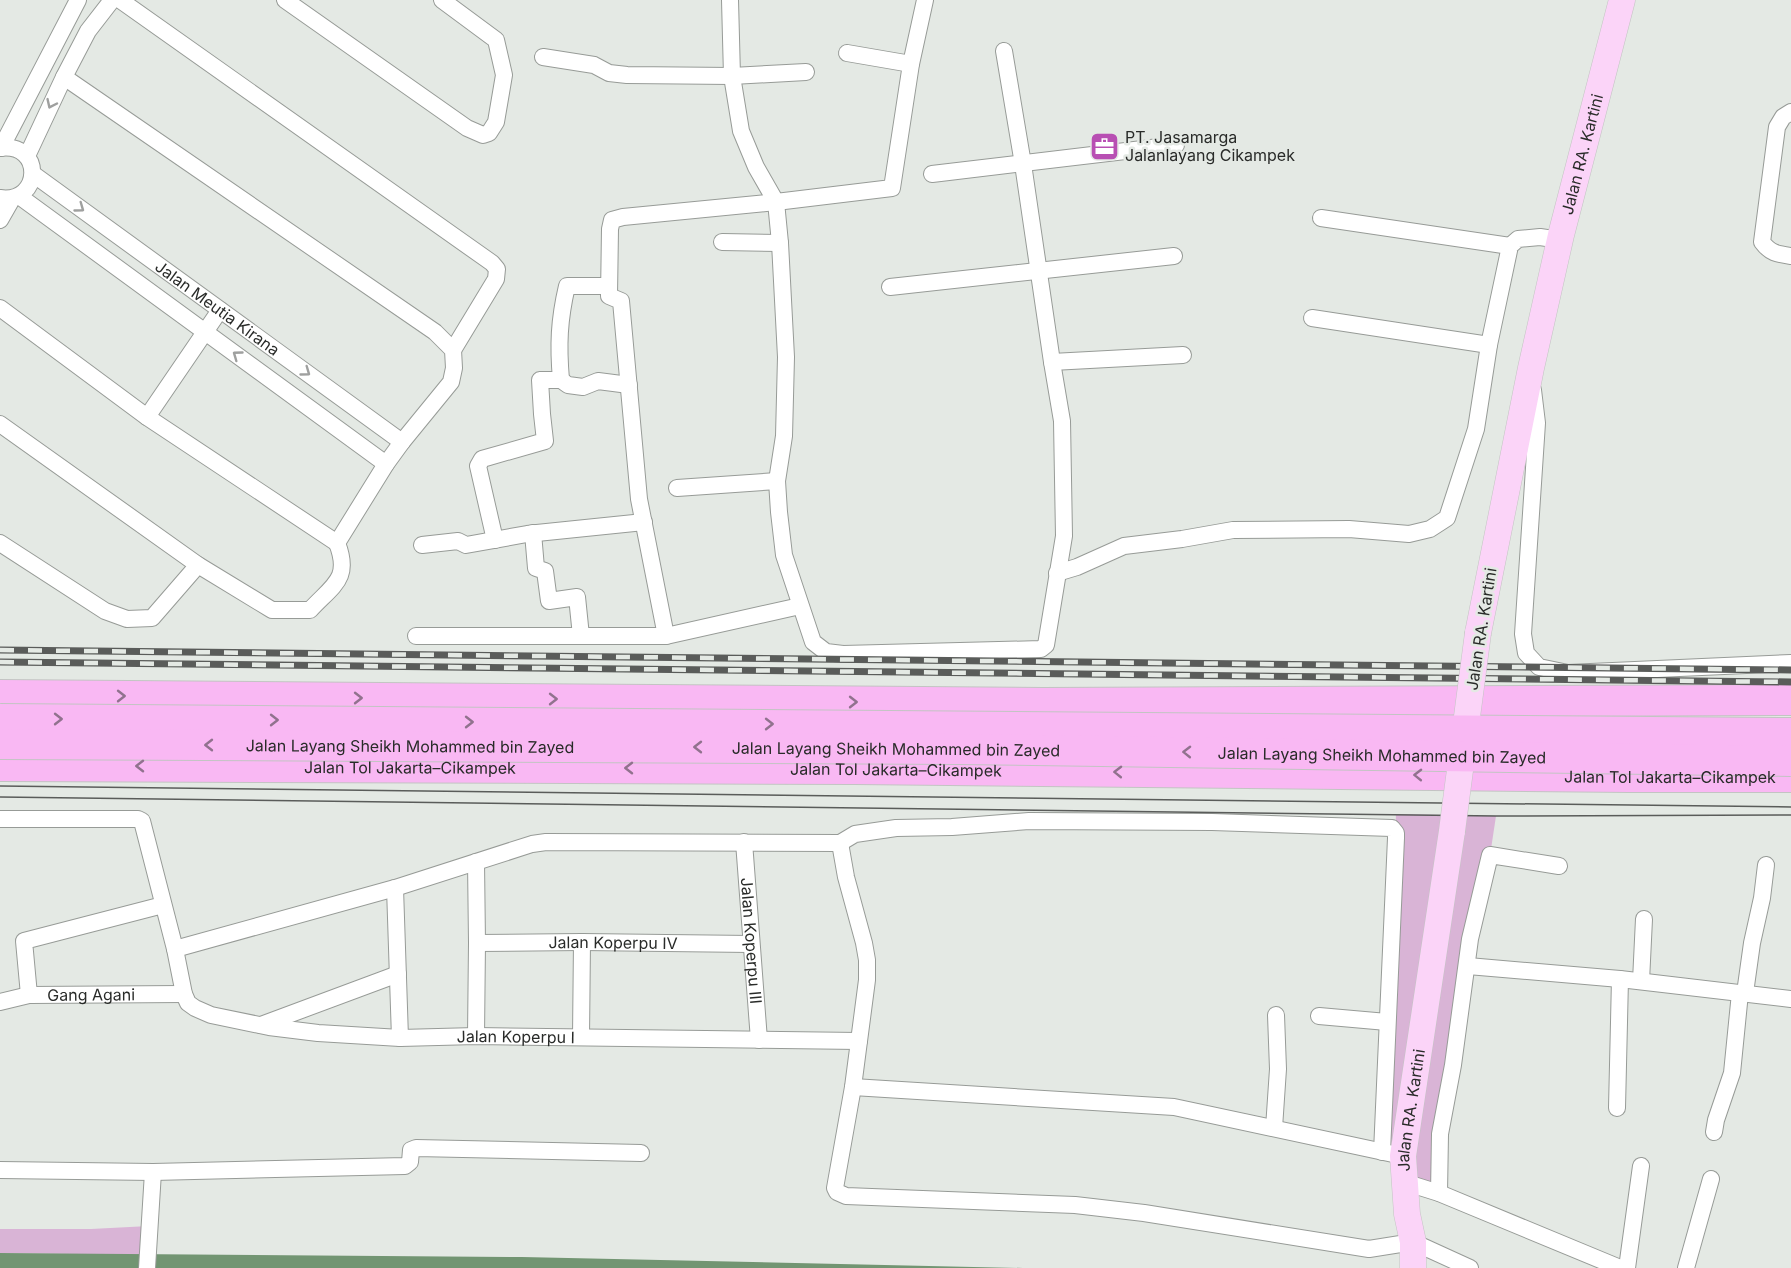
<svg xmlns="http://www.w3.org/2000/svg" width="1791" height="1268" font-family="Inter,sans-serif">
  <rect width="100%" height="100%" fill="#e4e9e4"/>
  <path fill="#d9b4d6" d="M1396,814L1496,816L1439,1193L1404,1182L1403,1156L1382,1152Z
    M149,1226L148,1255L0,1253V1229H91Z"/>
  <path fill="#729572" d="M0,1253L522,1257L1023,1268H0Z"/>
  <g fill="none" stroke-linecap="round" stroke-linejoin="round">
    <defs>
      <g id="street">
        <path d="M120,0L492,263L497,269L496,279L453,350"/>
        <path d="M285,0L467,128L483,135L489,133L496,122L504,75L496,40L442,0"/>
        <path d="M730,0L732,76L741,131L756,167L776,202L780,243L786,357L784,436L777,481L779,512L784,555L813,642L826,652L843,654L1041,649L1046,645L1064,536L1062,421L1052,362L1023,164L1004,51"/>
        <path d="M847,53L911,64"/>
        <path d="M543,57L594,65L609,73L627,75L732,76L806,72"/>
        <path d="M1791,112L1783,117L1777,127L1762,242C1770,253 1777,254 1791,256"/>
        <path d="M0,148C44,142 42,204 0,198"/>
        <path d="M1,148L78,0"/>
        <path d="M27,156L64,77L88,31L112,0"/>
        <path id="s1" d="M33,174L402,442"/>
        <path d="M932,174L1176,145"/>
        <path d="M19,196L386,464"/>
        <path d="M1321,218L1510,246"/>
        <path d="M0,220L12,199"/>
        <path d="M722,242L780,243"/>
        <path d="M890,287L1174,256"/>
        <path d="M0,308L147,417L337,543"/>
        <path d="M1312,318L1489,345"/>
        <path d="M1052,362L1183,355"/>
        <path d="M561,380C558,345 559,320 567,286H609"/>
        <path d="M1533,390L1537,423L1523,634L1526,653L1539,667L1568,673L1791,663"/>
        <path d="M147,417L220,310"/>
        <path d="M0,424L198,565L272,610H310C333,585 351,579 337,543L386,464L402,442L451,382L454,368L453,350L435,332L64,77"/>
        <path d="M677,488L777,481"/>
        <path d="M533,533L536,568L545,571L549,601L577,597L581,636"/>
        <path d="M495,540L478,466L482,459L545,441L542,414L540,380H561L568,385L583,387L598,381L629,385"/>
        <path d="M0,543L105,611L127,619L152,618L198,565"/>
        <path d="M422,545L458,541L466,545L527,534L644,522"/>
        <path d="M1057,573L1077,567L1124,546L1182,539L1233,530L1349,529L1409,534L1430,529L1447,518L1476,429L1489,345L1510,246L1518,239L1540,237L1560,240"/>
        <path d="M416,636H666L800,606"/>
        <path d="M666,636L639,499L621,301L609,296L610,229L612,220L623,217L776,202L892,188L911,64L925,0"/>
        <path id="s2" d="M0,819H138L142,821L175,949L184,994L188,1003L195,1008L211,1015L269,1027L318,1033L400,1038L476,1036L859,1041"/>
        <path id="s3" d="M744,842L759,1040"/>
        <path d="M840,843L846,877L864,943L867,960V980L853,1087L835,1188L837,1192L846,1196L1075,1205L1144,1213L1369,1249L1413,1242L1470,1268"/>
        <path d="M476,862L477,943L476,1036"/>
        <path d="M395,888L400,1038"/>
        <path id="s4" d="M477,943L582,942L751,944"/>
        <path d="M175,949L395,888L532,844L546,842L840,843L855,834L896,828L952,827L1029,821L1212,822L1392,828L1396,833V838L1382,1152"/>
        <path d="M1468,966L1620,979L1791,999"/>
        <path d="M1641,981L1644,919"/>
        <path d="M1745,993L1752,943L1762,898L1766,865"/>
        <path d="M29,995L24,941L163,905"/>
        <path id="s5" d="M0,1002L29,995L184,994"/>
        <path d="M1319,1016L1387,1022"/>
        <path d="M261,1025L398,974"/>
        <path d="M581,1037L582,942"/>
        <path d="M853,1087L1174,1107L1393,1154"/>
        <path d="M1617,1108L1620,979"/>
        <path d="M1274,1128L1278,1069L1276,1015"/>
        <path d="M1714,1132L1716,1120L1732,1073L1740,993"/>
        <path d="M0,1170L153,1172L405,1166L410,1162L411,1150L416,1148L641,1153"/>
        <path d="M1404,1182L1439,1193L1620,1268"/>
        <path d="M1439,1193L1440,1134L1453,1065L1470,939L1490,855L1559,866"/>
        <path d="M147,1268L153,1172"/>
        <path d="M1627,1268L1641,1166"/>
        <path d="M1686,1268L1711,1179"/>
      </g>
      <g id="primary">
        <path id="s6" d="M1478,633L1531,368L1561,235L1622,0"/>
        <path id="s7" d="M1413,1268V1242L1407,1214L1403,1156L1452,831"/>
      </g>
      <g id="highway">
        <path d="M0,695L1043,703L1791,700"/>
        <path id="s8" d="M0,766L855,769L1629,777H1791"/>
      </g>
    </defs>
    <use href="#street" stroke="#979b97" stroke-width="18"/>
    <use href="#primary" stroke="#c3c4c3" stroke-width="27"/>
    <use href="#highway" stroke="#c3c4c3" stroke-width="32"/>
    <use href="#street" stroke="#fff" stroke-width="16"/>
    <use href="#primary" stroke="#fbd4f8" stroke-width="26"/>
    <use href="#highway" stroke="#f9b8f3" stroke-width="30"/>
    <path stroke="#5a5c5a" stroke-width="1.5" d="M0,786L1791,807
      M0,797L1496,816L1791,815"/>
    <defs>
      <path id="rail" d="M0,650L1791,670
        M0,662L1791,682"/>
    </defs>
    <use href="#rail" stroke="#5a5c5a" stroke-width="7"/>
    <use href="#rail" stroke="#e4e9e4" stroke-width="4.5" stroke-dasharray="14" stroke-linecap="butt"/>
    <defs>
      <path id="primary-bridge" d="M1452,831L1478,633"/>
      <g id="highway-bridge">
        <path d="M0,719L1791,733"/>
        <path id="s9" d="M0,744L958,749L1791,761"/>
      </g>
    </defs>
    <use href="#primary-bridge" stroke="#c3c4c3" stroke-width="27" stroke-linecap="butt"/>
    <use href="#highway-bridge" stroke="#c3c4c3" stroke-width="32" stroke-linecap="butt"/>
    <use href="#primary-bridge" stroke="#fbd4f8" stroke-width="26"/>
    <use href="#highway-bridge" stroke="#f9b8f3" stroke-width="30"/>
  </g>
  <defs><path id="oneway-chevron" d="M-2-3.5L2.5 0L-2 3.5" fill="none" stroke-width="1.6" stroke-linecap="round" stroke-linejoin="round" transform="scale(1.5)"/></defs>
  <g stroke="#9fa09f">
    <use href="#oneway-chevron" transform="translate(51 104) rotate(115)"/>
    <use href="#oneway-chevron" transform="translate(80 208) rotate(36)"/>
    <use href="#oneway-chevron" transform="translate(237 355) rotate(-144)"/>
    <use href="#oneway-chevron" transform="translate(306 372) rotate(36)"/>
  </g>
  <g stroke="#91728e">
    <use href="#oneway-chevron" transform="translate(121 696)"/>
    <use href="#oneway-chevron" transform="translate(358 698)"/>
    <use href="#oneway-chevron" transform="translate(553 699)"/>
    <use href="#oneway-chevron" transform="translate(853 702)"/>
    <use href="#oneway-chevron" transform="translate(58 719)"/>
    <use href="#oneway-chevron" transform="translate(274 720)"/>
    <use href="#oneway-chevron" transform="translate(469 722)"/>
    <use href="#oneway-chevron" transform="translate(769 724)"/>
    <use href="#oneway-chevron" transform="translate(209 745) rotate(-180)"/>
    <use href="#oneway-chevron" transform="translate(698 747) rotate(-180)"/>
    <use href="#oneway-chevron" transform="translate(1187 752) rotate(-179)"/>
    <use href="#oneway-chevron" transform="translate(140 766) rotate(-180)"/>
    <use href="#oneway-chevron" transform="translate(629 768) rotate(-180)"/>
    <use href="#oneway-chevron" transform="translate(1118 772) rotate(-179)"/>
    <use href="#oneway-chevron" transform="translate(1418 775) rotate(-179)"/>
  </g>
  <defs>
    <symbol id="office-square" viewBox="-11 -11 22 22"><rect x="-9" y="-9" width="18" height="18" rx="4" fill="#b84fb3" stroke="#e4e9e4"/><path d="M-6-3h4V-5.5h4V-3h4V5H-6ZM-1-4.5V-3h2v-1.5ZM-6 0V1H6V0Z" fill="#fff"/></symbol>
  </defs>
  <g fill-rule="evenodd">
    <use href="#office-square" x="1088" y="130" width="33" height="33"/>
  </g>
  <g text-anchor="middle" dominant-baseline="central" stroke-width="5" stroke-linejoin="round" paint-order="stroke">
    <g font-size="16" fill="#292b29" stroke="#e4e9e4" text-anchor="start">
      <text x="1125" y="137">PT. Jasamarga<tspan x="1125" dy="18">Jalanlayang Cikampek</tspan></text>
    </g>
    <g font-size="16" fill="#292b29" stroke="#e4e9e4">
      <text stroke="none"><textPath href="#s6" startOffset="490">Jalan RA. Kartini</textPath></text>
      <text stroke="none"><textPath href="#s1" startOffset="228">Jalan Meutia Kirana</textPath></text>
      <text transform="translate(1481 629) rotate(-81)">Jalan RA. Kartini</text>
      <text stroke="none"><textPath href="#s9" startOffset="410">Jalan Layang Sheikh Mohammed bin Zayed</textPath></text>
      <text stroke="none"><textPath href="#s9" startOffset="896">Jalan Layang Sheikh Mohammed bin Zayed</textPath></text>
      <text stroke="none"><textPath href="#s9" startOffset="1382">Jalan Layang Sheikh Mohammed bin Zayed</textPath></text>
      <text stroke="none"><textPath href="#s8" startOffset="410">Jalan Tol Jakarta–Cikampek</textPath></text>
      <text stroke="none"><textPath href="#s8" startOffset="896">Jalan Tol Jakarta–Cikampek</textPath></text>
      <text stroke="none"><textPath href="#s8" startOffset="1670">Jalan Tol Jakarta–Cikampek</textPath></text>
      <text stroke="none"><textPath href="#s3" startOffset="99">Jalan Koperpu III</textPath></text>
      <text stroke="none"><textPath href="#s4" startOffset="136">Jalan Koperpu IV</textPath></text>
      <text stroke="none"><textPath href="#s5" startOffset="92">Gang Agani</textPath></text>
      <text stroke="none"><textPath href="#s2" startOffset="663">Jalan Koperpu I</textPath></text>
      <text stroke="none"><textPath href="#s7" startOffset="159">Jalan RA. Kartini</textPath></text>
    </g>
  </g>
</svg>
